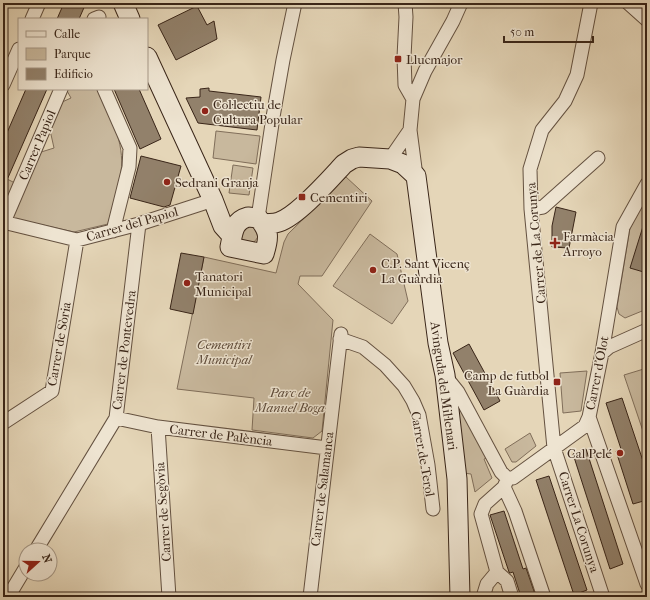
<svg xmlns="http://www.w3.org/2000/svg" width="650" height="600" font-family="'IM FELL French Canon',serif">
  <rect width="100%" height="100%" fill="#e5d6b8"/>
  <filter id="stains"><feTurbulence type="fractalNoise" baseFrequency=".005" numOctaves="4"/><feColorMatrix values="0 0 0 0 .2 0 0 0 0 .09 0 0 0 0 .02 0 0 0 .5 -.17"/></filter>
  <radialGradient id="worn" r=".72"><stop offset=".6" stop-color="#630" stop-opacity="0"/><stop offset="1" stop-color="#630" stop-opacity=".3"/></radialGradient>
  <path fill="#c8b89d" stroke="#806e5a" d="M66,89H99C110,116 125,142 121,172C119,189 112,207 108,224L74,232L3,216V177L15,183L38,153L54,148L50,130L60,103L71,98Z
    M216,131L260,136L256,164L213,158Z
    M233,165L253,168L249,195L229,193Z
    M346,177L372,201L322,276H300L298,284L333,320L322,431L313,438L252,430L254,398L177,389L204,257L276,273L284,242L288,234Z
    M647,195V309L625,318L619,314L617,307L630,228Z
    M254,224L259,236L254,242H246L241,238L240,230Z
    M370,234L397,254L408,301L392,324L333,286Z
    M647,368V443L624,375Z
    M587,371L581,411L563,413L560,373Z
    M458,404L487,458L484,459L492,478L475,492L471,474L463,473Z
    M530,433L536,446L516,462H512L505,449Z"/>
  <path fill="#92816b" stroke="#392518" d="M64,3H86L79,19H57Z
    M197,6L207,25L214,21L217,39L176,60L158,25Z
    M209,88V91L261,97L257,130L198,123L186,98L200,97V89Z
    M26,89H47L3,189V142Z
    M114,89H139L161,139L140,149Z
    M141,156L181,166L170,205L164,207L130,198Z
    M556,207L576,212L569,248L552,247V226Z
    M645,220L647,221V273L630,268Z
    M181,253L204,257L193,314L170,309Z
    M469,344L500,401L484,410L453,353Z
    M622,398L647,473V500L633,504L616,451L621,449L606,403Z
    M586,449L623,564L610,569L573,454Z
    M549,476L587,590L574,595L536,480Z
    M504,511L523,569L526,568L536,597H521L513,572L510,573L509,572L490,515Z"/>
  <g fill="none" stroke-linecap="round" stroke-linejoin="round">
    <defs>
      <path id="street" d="M405,3L406,17L404,57L405,85L413,99
        M591,3L577,75L565,101L542,130L530,169L531,209L554,448L603,597
        M628,3L647,20
        M32,19L39,3
        M94,19L99,17
        M3,85L19,49
        M104,89L130,148L129,167L113,231
        M390,159L410,130
        M416,176L410,130L413,99L425,71L453,21L461,3
        M647,184L623,227L602,353L589,417L647,584
        M531,209L543,207L598,158
        M258,218L273,117L283,60L295,3
        M3,222L77,240L139,224L213,200
        M4,222L61,89
        M340,339L363,347L385,365L404,386L413,401L419,415L428,465L433,509
        M602,353L609,347L647,330
        M446,377L458,392L501,472L507,478
        M116,418L158,427L327,448
        M3,423L52,391L77,240
        M158,427L169,597
        M507,478H513L585,426L589,417
        M504,487L515,511L544,597
        M36,550L116,418L139,224
        M497,572L481,514L485,504L504,487L507,480
        M497,572L507,581L512,597
        M8,597L26,567
        M310,597L341,334
        M483,597L487,584L497,572"/>
      <path id="secondary" d="M123,3L130,19
        M147,57L213,200L223,226L232,236
        M248,217L258,218C270,231 269,238 264,254L230,247C233,233 233,221 248,217Z
        M264,224C268,223 274,224 279,222C298,216 330,179 344,164L352,159L359,157L390,159L403,164L416,176L438,343L445,375L457,479L460,597"/>
    </defs>
    <use href="#street" stroke="#645140" stroke-width="15"/>
    <use href="#secondary" stroke="#392518" stroke-width="21"/>
    <use href="#street" stroke="#eee4d1" stroke-width="13"/>
    <use href="#secondary" stroke="#eee4d1" stroke-width="19"/>
  </g>
  <g fill="#8f2418" stroke="#eee4d1" stroke-width="1.5">
    <rect x="394" y="55" width="8" height="8" rx="2"/>
    <circle cx="205" cy="111" r="4"/>
    <circle cx="167" cy="182" r="4"/>
    <rect x="298" y="193" width="8" height="8" rx="2"/>
    <path d="M553 237h4v4h4v4h-4v4h-4v-4h-4v-4h4z"/>
    <circle cx="373" cy="270" r="4"/>
    <circle cx="187" cy="283" r="4"/>
    <rect x="553" y="378" width="8" height="8" rx="2"/>
    <circle cx="620" cy="453" r="4"/>
  </g>
  <g text-anchor="middle" dominant-baseline="central" stroke-width="3" stroke-linejoin="round" paint-order="stroke">
    <g font-size="13" fill="#392518" stroke="#eee4d1" text-anchor="start">
      <text x="406" y="59">Llucmajor</text>
      <text x="213" y="104">Col·lectiu de<tspan x="213" dy="15">Cultura Popular</tspan></text>
      <text x="175" y="182">Sedrani Granja</text>
      <text x="310" y="197">Cementiri</text>
      <text x="563" y="236">Farmàcia<tspan x="563" dy="15">Arroyo</tspan></text>
      <text x="381" y="263">C.P. Sant Vicenç<tspan x="381" dy="15">La Guàrdia</tspan></text>
      <text x="195" y="276">Tanatori<tspan x="195" dy="15">Municipal</tspan></text>
      <text x="549" y="375" text-anchor="end">Camp de futbol<tspan x="549" dy="15">La Guàrdia</tspan></text>
      <text x="612" y="453" text-anchor="end">Cal Pelé</text>
    </g>
    <g font-size="13" fill="#392518" stroke="#eee4d1">
      <text transform="translate(37 145) rotate(-67)">Carrer Papiol</text>
      <text transform="translate(132 224) rotate(-16)">Carrer del Papiol</text>
      <text transform="translate(536 243) rotate(-95)">Carrer de La Corunya</text>
      <text transform="translate(59 344) rotate(-80)">Carrer de Sòria</text>
      <text transform="translate(124 350) rotate(-83)">Carrer de Pontevedra</text>
      <text transform="translate(597 373) rotate(-79)">Carrer d'Olot</text>
      <text transform="translate(444 386) rotate(82)">Avinguda del Mil·lenari</text>
      <text transform="translate(221 435) rotate(7)">Carrer de Palència</text>
      <text transform="translate(423 454) rotate(80)">Carrer de Terol</text>
      <text transform="translate(322 489) rotate(-83)">Carrer de Salamanca</text>
      <text transform="translate(163 512) rotate(-94)">Carrer de Segòvia</text>
      <text transform="translate(579 522) rotate(72)">Carrer La Corunya</text>
    </g>
    <g font-size="13" font-style="italic" fill="#5d4a39" stroke="#eee4d1">
      <text x="224" y="344">Cementiri<tspan x="224" dy="15">Municipal</tspan></text>
      <text x="290" y="392">Parc de<tspan x="290" dy="15">Manuel Boga</tspan></text>
    </g>
  </g>
  <rect width="650" height="600" fill="none" stroke="#e5d6b8" stroke-width="16"/>
  <rect x="4" y="4" width="642" height="592" fill="none" stroke="#392518" stroke-width="2"/>
  <rect x="8" y="8" width="634" height="584" fill="none" stroke="#392518"/>
  <rect x="18" y="18" width="130" height="72" fill="#eee4d1" stroke="#a69887"/>
  <rect x="26" y="31" width="20" height="6" fill="#eee4d1" stroke="#a69887"/>
  <text x="54" y="38" font-size="12" fill="#392518">Calle</text>
  <rect x="26" y="48" width="20" height="12" fill="#c8b89d" stroke="#a69887"/>
  <text x="54" y="58" font-size="12" fill="#392518">Parque</text>
  <rect x="26" y="68" width="20" height="12" fill="#92816b" stroke="#a69887"/>
  <text x="54" y="78" font-size="12" fill="#392518">Edificio</text>
  <g transform="translate(38 562) rotate(69)"><circle r="19" fill="#eee4d1" stroke="#a69887"/>
  <path d="M0-3L7 15L0 10L-7 15Z" fill="#8f2418"/>
  <text y="-6" font-size="11" font-weight="bold" text-anchor="middle" fill="#392518">N</text>
  </g>
  <path d="M504 36v6h89v-6" fill="none" stroke="#392518" stroke-width="2"/>
  <text x="510" y="36" font-size="12" fill="#392518" stroke="#eee4d1" stroke-width="3" paint-order="stroke">50 m</text>
  <rect width="100%" height="100%" filter="url(#stains)"/>
  <rect width="100%" height="100%" fill="url(#worn)"/>
</svg>
